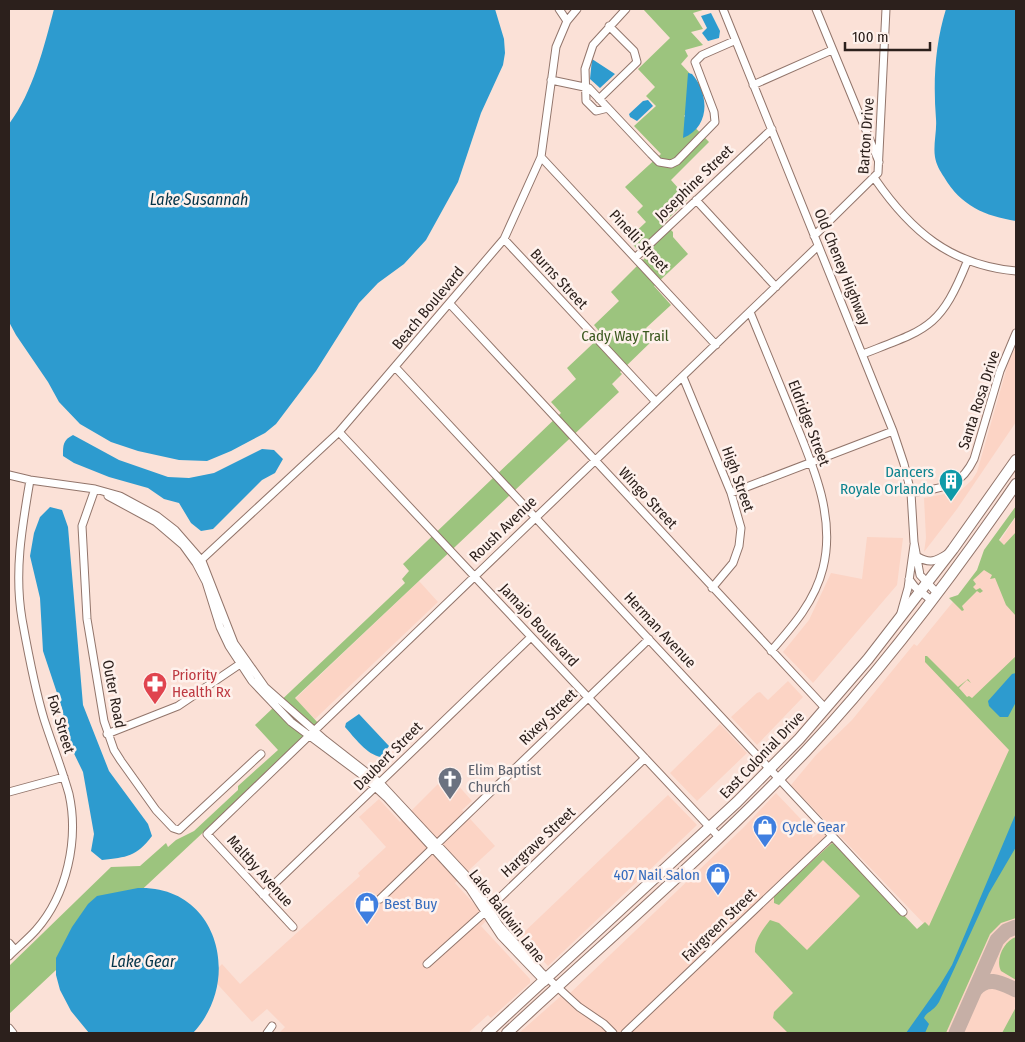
<svg xmlns="http://www.w3.org/2000/svg" width="1025" height="1042" font-family="'Fira Sans Condensed',sans-serif">
  <rect width="100%" height="100%" fill="#fbe1d7"/>
  <path fill="#fcd4c5" d="M1016,346V422L957,509L924,552L926,538L924,498L960,491L972,480L977,472L1009,360Z
    M1016,517V1033H613L617,1029L614,1030L567,996L744,827L776,793L813,832L812,838L821,831L919,936L928,928L791,785L816,755L852,720L914,644L917,646L987,560Z
    M867,537L903,538L897,585L813,683L783,652L809,620L831,573L862,579Z
    M419,581L438,602L315,719L295,699Z
    M788,681L803,697L757,745L731,717L757,693L760,692L768,700Z
    M720,724L747,753L697,801L670,773Z
    M448,774L472,801L462,810L495,846L455,883L488,919L481,926L530,979V983L491,1018L488,1015L468,1033H279L285,1027L267,1009L252,1022L210,976L222,964L240,984L360,876L358,873L386,847L359,817L379,799L400,822Z
    M668,795L697,825L548,966L520,936Z
    M561,996L573,1007L609,1033H519Z"/>
  <path fill="#9cc47e" d="M643,9H706L693,13L703,29L691,32L703,45L685,50L688,56L681,64L706,91L684,116L709,142L671,180L688,199L664,223L673,232V237L688,254L654,286L671,305L646,328L655,338L620,372L622,374L612,384L619,392L295,698L319,724L9,1014V966L111,867L140,866L166,843L168,847L176,840L194,831L238,790V786L278,750L255,725L405,583L402,579L409,571L403,564L561,413L551,402L576,379L567,368L602,335L594,325L619,301L611,292L645,258L628,239L646,222L637,212L643,206L625,187L661,154L634,126L656,106L646,96L655,87L638,69L670,38Z
    M1016,506V516L999,540L1004,545L1016,532V616L1006,605L995,578L990,579L992,575L984,570L973,580L976,584L973,587L976,590L980,588L983,591L980,593L977,591L962,606L964,610L962,611L949,598L958,595L977,570L984,550Z
    M925,656H927L958,687L968,679L971,683L967,680L959,688L967,697L969,696L972,698L1016,656V918L1001,923L990,934L946,1033H788L773,1018L774,1012L793,993L755,952C754,940 763,929 770,920L779,923L807,950L860,896L823,860L779,905L774,903V896L832,843L838,846L917,929L925,922L929,926L1009,750L925,662Z
    M1016,937V980L1001,971C995,959 1004,941 1016,937Z
    M1016,1007V1033H1002Z"/>
  <path fill="#2d9bcf" d="M54,9H495L504,39L505,53L503,65L481,113L458,182L426,240L404,264L378,283L359,303L316,371L276,424L265,433L231,451L207,461L179,460L138,451L111,442L80,424L59,402L48,382L16,335L9,322V124C33,92 44,47 54,9Z
    M946,9H1016V221C985,216 961,206 944,177C940,171 936,164 935,157C933,145 937,131 936,119C933,82 935,44 946,9Z
    M711,13L720,31L719,38L708,41L702,33L707,28L701,16Z
    M592,59L615,74L600,88L590,79Z
    M688,73L692,74C709,94 711,126 683,138Z
    M648,100L653,106L637,121L630,117L629,114L643,101Z
    M73,435L119,460L168,477L189,478L214,473L262,449L274,450L283,459L275,473L262,480L213,529L201,531L191,523L179,503L164,499L148,488L109,477L74,463L63,456C63,445 63,440 73,435Z
    M50,507L62,510L68,527L83,705L109,771L148,824L152,836C136,857 127,857 102,860L91,851L94,834L83,772L65,735L63,711L43,651L40,598L30,556L34,533L40,517Z
    M1016,673V702L1008,717H1000L989,706L988,701L1012,674Z
    M359,714L389,746L381,757C367,755 354,737 345,727L346,723Z
    M1016,813V847L989,893L939,1002C933,1012 927,1011 924,1018L929,1024L925,1033H906L940,985L952,965Z
    M138,888C218,885 243,980 193,1033H89L71,1011L60,990L56,975V958L72,927L88,904L97,896Z"/>
  <g fill="none" stroke-linecap="round" stroke-linejoin="round">
    <path stroke="#c6afa6" stroke-width="15" d="M975,990C988,975 1001,983 1016,990
      M956,1033L997,940L1006,931L1016,927"/>
    <defs>
      <path id="minor" d="M559,9L567,21
        M723,9L893,431L904,464L911,493L914,542L920,575L937,593
        M816,9L879,162
        M551,80L589,88L651,154L659,162L671,164L677,161L715,122L714,112L695,62L702,55L734,41
        M753,85L832,50
        M599,99L637,62L634,51L609,26
        M608,108L596,111L586,101L585,69L593,45L626,9
        M541,157L716,345
        M875,179C911,231 950,265 1016,271
        M696,200L776,287
        M814,236L878,173L886,9
        M504,239L656,402
        M635,258L772,129
        M450,304L826,709
        M750,312C763,344 776,376 789,407C809,457 837,513 823,568C815,601 793,626 771,651
        M863,354C927,329 940,329 967,262
        M396,368L903,912
        M683,377L731,493L741,528L739,546L733,563L712,588
        M339,432L719,837
        M9,475L30,480L95,489L120,496L157,516L175,530L202,561L234,643L265,687L325,740L380,783L475,885L499,925L541,972L579,1007L604,1024L613,1033
        M95,489L82,526L87,619L104,721L114,750L121,761L156,810L173,828L179,830L261,754
        M731,493L893,431
        M911,493C941,487 959,490 974,459L1000,371L1016,333
        M108,496L156,522L183,545L196,563L206,582L220,627L229,646L252,681L291,722L362,775L387,798L470,889L501,936L545,982
        M918,557C930,564 936,561 947,554
        M199,562L339,432L504,239L541,157L556,47L567,21L577,9
        M909,579L915,587L931,600
        M901,613L908,588L914,545
        M107,734L178,706L243,662
        M9,792L64,777
        M263,895L531,637
        M380,899L649,639
        M293,927L207,834L818,246
        M9,943L15,950
        M9,956C18,947 28,939 36,930C67,895 79,839 69,794C62,769 52,744 44,719C34,686 28,652 22,619C14,572 22,527 30,480
        M427,964L485,912L645,758
        M9,1028L13,1033
        M267,1033L272,1026
        M625,1033L832,836"/>
      <path id="highway" d="M487,1033L737,802L799,739L868,659L953,549L1016,460
        M507,1033C607,940 712,850 806,751C883,669 952,577 1016,484"/>
    </defs>
    <use href="#minor" stroke="#92756b" stroke-width="9"/>
    <use href="#highway" stroke="#92756b" stroke-width="12"/>
    <use href="#minor" stroke="#fff" stroke-width="7"/>
    <use href="#highway" stroke="#fff" stroke-width="10"/>
  </g>
  <defs>
    <symbol id="building-pin" viewBox="-11 -11 22 30"><path d="M0 17L-7.5 6A9.5 9.5 0 1 1 7.5 6Z" fill="#0f9aa8" stroke="#fef1ec"/><path d="M-4-6H4V6H1V3H-1V6H-4ZM-2.5-4.3h1.7v1.8h-1.7ZM.8-4.3h1.7v1.8H.8ZM-2.5-1h1.7V.8h-1.7ZM.8-1h1.7V.8H.8Z" fill="#fff"/></symbol>
    <symbol id="pharmacy-pin" viewBox="-11 -11 22 30"><path d="M0 17L-7.5 6A9.5 9.5 0 1 1 7.5 6Z" fill="#e0444e" stroke="#fef1ec"/><path d="M-2-6h4v4h4v4h-4v4h-4v-4h-4v-4h4Z" fill="#fff"/></symbol>
    <symbol id="church-pin" viewBox="-11 -11 22 30"><path d="M0 17L-7.5 6A9.5 9.5 0 1 1 7.5 6Z" fill="#6b7280" stroke="#fef1ec"/><path d="M-1.2-6h2.4v3.5h3.3v2.4h-3.3V6h-2.4V-.1h-3.3v-2.4h3.3Z" fill="#fff"/></symbol>
    <symbol id="shop-pin" viewBox="-11 -11 22 30"><path d="M0 17L-7.5 6A9.5 9.5 0 1 1 7.5 6Z" fill="#3f7fe0" stroke="#fef1ec"/><path d="M-5-2.5h2.3a2.7 3.5 0 0 1 5.4 0H5L5.5 6h-11ZM-1.5-2.5h3a1.5 2.3 0 0 0-3 0Z" fill="#fff"/></symbol>
  </defs>
  <g fill-rule="evenodd">
    <use href="#building-pin" x="937" y="467" width="28" height="38"/>
    <use href="#pharmacy-pin" x="141" y="670" width="28" height="38"/>
    <use href="#church-pin" x="436" y="765" width="28" height="38"/>
    <use href="#shop-pin" x="751" y="813" width="28" height="38"/>
    <use href="#shop-pin" x="704" y="861" width="28" height="38"/>
    <use href="#shop-pin" x="353" y="890" width="28" height="38"/>
  </g>
  <g text-anchor="middle" dominant-baseline="central" stroke-width="5" stroke-linejoin="round" paint-order="stroke">
    <g font-size="15" fill="#2c201c" stroke="#fef1ec">
      <text transform="translate(866 136) rotate(-86)">Barton Drive</text>
      <text transform="translate(694 183) rotate(-44)">Josephine Street</text>
      <text transform="translate(639 241) rotate(47)">Pinelli Street</text>
      <text transform="translate(842 267) rotate(68)">Old Cheney Highway</text>
      <text transform="translate(559 279) rotate(47)">Burns Street</text>
      <text transform="translate(428 308) rotate(-50)">Beach Boulevard</text>
      <text transform="translate(979 400) rotate(-72)">Santa Rosa Drive</text>
      <text transform="translate(809 423) rotate(69)">Eldridge Street</text>
      <text transform="translate(738 479) rotate(70)">High Street</text>
      <text transform="translate(648 498) rotate(47)">Wingo Street</text>
      <text transform="translate(503 529) rotate(-44)">Roush Avenue</text>
      <text transform="translate(539 625) rotate(47)">Jamajo Boulevard</text>
      <text transform="translate(660 630) rotate(47)">Herman Avenue</text>
      <text transform="translate(114 694) rotate(79)">Outer Road</text>
      <text transform="translate(548 717) rotate(-44)">Rixey Street</text>
      <text transform="translate(61 724) rotate(73)">Fox Street</text>
      <text transform="translate(762 755) rotate(-46)">East Colonial Drive</text>
      <text transform="translate(388 756) rotate(-45)">Daubert Street</text>
      <text transform="translate(538 842) rotate(-43)">Hargrave Street</text>
      <text transform="translate(260 871) rotate(48)">Maltby Avenue</text>
      <text transform="translate(507 916) rotate(52)">Lake Baldwin Lane</text>
      <text transform="translate(719 925) rotate(-44)">Fairgreen Street</text>
    </g>
    <g font-size="15" fill="#3b5920" stroke="#fef1ec">
      <text x="625" y="336">Cady Way Trail</text>
    </g>
    <g font-size="15" fill="#0d838f" stroke="#fef1ec" text-anchor="end">
      <text x="934" y="472">Dancers<tspan x="934" dy="17">Royale Orlando</tspan></text>
    </g>
    <g font-size="15" fill="#be3a42" stroke="#fef1ec" text-anchor="start">
      <text x="172" y="675">Priority<tspan x="172" dy="17">Health Rx</tspan></text>
    </g>
    <g font-size="15" fill="#5b616d" stroke="#fef1ec" text-anchor="start">
      <text x="468" y="770">Elim Baptist<tspan x="468" dy="17">Church</tspan></text>
    </g>
    <g font-size="15" fill="#366cbe" stroke="#fef1ec" text-anchor="start">
      <text x="782" y="827">Cycle Gear</text>
      <text x="700" y="875" text-anchor="end">407 Nail Salon</text>
      <text x="384" y="904">Best Buy</text>
    </g>
    <g font-size="16" font-style="italic" fill="#033348" stroke="#fef1ec">
      <text x="199" y="199">Lake Susannah</text>
      <text x="143" y="961">Lake Gear</text>
    </g>
  </g>
  <rect width="1025" height="1042" fill="none" stroke="#2c201c" stroke-width="20"/>
  <path d="M845 42v8h85v-8" fill="none" stroke="#2c201c" stroke-width="2.5"/>
  <text x="852" y="42" font-size="15" fill="#2c201c" stroke="#fef1ec" stroke-width="4" paint-order="stroke">100 m</text>
</svg>
